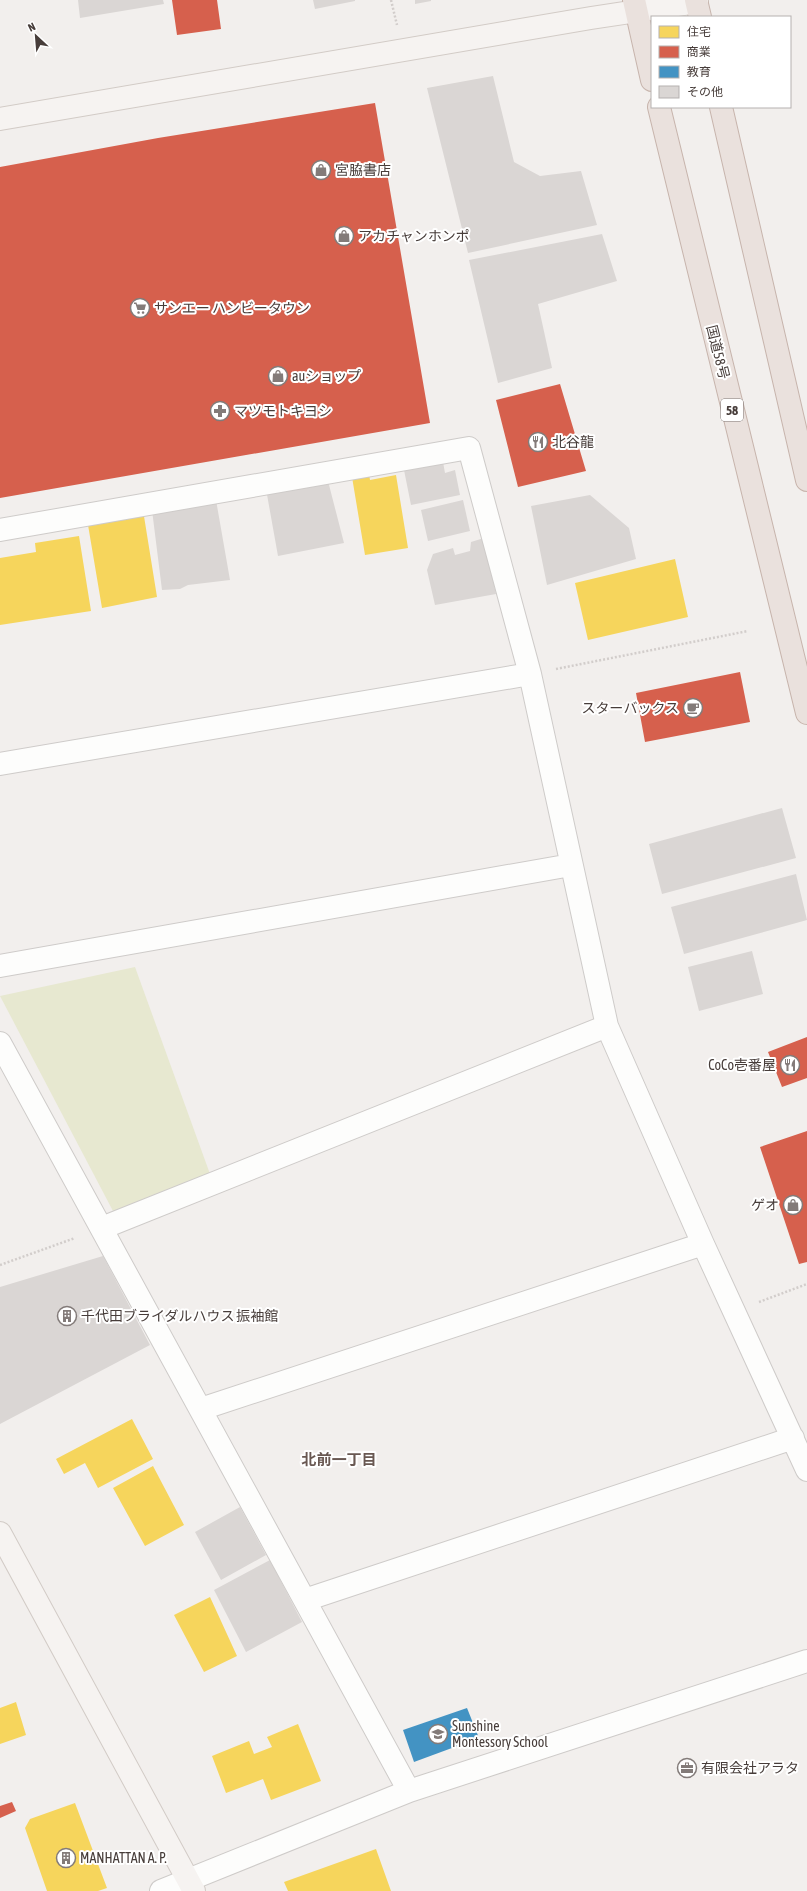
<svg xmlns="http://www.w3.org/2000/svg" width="807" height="1891" font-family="'Asap Condensed','Noto Sans JP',sans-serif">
  <rect width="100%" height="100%" fill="#f2efed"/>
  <path fill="#e7e8d0" d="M135,967L210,1174L113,1211L0,996Z"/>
  <path fill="#f6d55c" d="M369,474L370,480L396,475L408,548L365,555L352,477Z
    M143,510L157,597L102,608L87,519Z
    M79,536L91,611L0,625V558L36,552L35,543Z
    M675,559L688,617L588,640L575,583Z
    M132,1419L153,1459L98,1488L85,1463L64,1474L56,1459Z
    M153,1466L184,1525L145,1546L113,1488Z
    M210,1597L237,1656L204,1672L174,1615Z
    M16,1702L26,1735L0,1744V1708Z
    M298,1724L321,1781L271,1800L263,1779L226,1793L212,1756L249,1741L254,1754L272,1747L267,1737Z
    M75,1803L107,1888L98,1891H47L25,1828L30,1819Z
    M376,1849L391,1891H288L284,1882Z"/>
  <path fill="#d6604d" d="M172,0H217L221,29L177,35Z
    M375,103L430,423L0,498V167L158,138Z
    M560,384L586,471L518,487L496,400Z
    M740,672L750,722L645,742L636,693Z
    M807,1037V1078L782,1087L768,1052Z
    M807,1131V1262L799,1264L760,1147Z
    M12,1802L16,1811L0,1818V1806Z"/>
  <path fill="#4393c3" d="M467,1708L479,1738L414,1762L403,1730Z"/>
  <path fill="#dad6d4" d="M78,0H163L164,4L80,18Z
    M313,0H355V1L315,9Z
    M415,0H431V1L415,4Z
    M493,76L514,162L540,176L581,171L597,225L468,253L427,88Z
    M602,234L617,281L538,304L552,368L498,383L469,260Z
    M443,462L445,473L455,470L460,495L411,505L404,470Z
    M328,481L344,543L278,556L266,489Z
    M590,495L629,528L636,559L547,585L531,506Z
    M216,500L230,580L188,585L180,589L162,590L152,510Z
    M463,500L470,531L428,541L421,510Z
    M484,538L496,594L435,605L427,570L433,554L453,548L455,555L470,551L471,542Z
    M782,808L796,858L662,894L649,844Z
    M796,874L807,920L684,954L671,907Z
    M752,951L763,994L699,1011L688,967Z
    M103,1256L150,1345L0,1424V1287Z
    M240,1507L266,1555L221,1580L195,1532Z
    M270,1560L302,1622L246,1652L214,1590Z"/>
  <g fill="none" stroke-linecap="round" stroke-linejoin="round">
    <defs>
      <path id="street" d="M0,530L469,448L530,674L607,1026L703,1244L807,1470
        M0,764L530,674
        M0,966L571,865
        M0,1043L409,1791
        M102,1228L607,1026
        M201,1409L703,1244
        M305,1600L793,1438
        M161,1891L409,1791L807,1661"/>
      <path id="secondary" d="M0,119L591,18L697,2
        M0,1533L194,1891"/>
      <path id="highway" d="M634,0L652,80
        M696,0L700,17
        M659,107L807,713
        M721,107L807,480"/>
    </defs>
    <use href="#street" stroke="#cecbc9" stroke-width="24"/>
    <use href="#secondary" stroke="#d2cbc6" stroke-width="24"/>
    <use href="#highway" stroke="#c7b4ac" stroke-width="24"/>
    <path stroke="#d2cdcb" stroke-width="2.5" stroke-dasharray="2 2" stroke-linecap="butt" d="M391,0L397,25
      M556,669L748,631
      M0,1265L75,1238
      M759,1302L807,1284"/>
    <use href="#street" stroke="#fdfdfc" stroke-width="22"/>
    <use href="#secondary" stroke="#f6f3f1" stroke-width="22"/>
    <use href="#highway" stroke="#eae1dd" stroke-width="22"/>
  </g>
  <defs>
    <symbol id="shop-ring" viewBox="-11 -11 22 22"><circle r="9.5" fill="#fff" stroke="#837b79" stroke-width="1.5"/><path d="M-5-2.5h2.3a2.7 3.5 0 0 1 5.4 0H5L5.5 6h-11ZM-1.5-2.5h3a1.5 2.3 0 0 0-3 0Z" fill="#837b79"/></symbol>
    <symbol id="supermarket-ring" viewBox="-11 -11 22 22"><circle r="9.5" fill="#fff" stroke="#837b79" stroke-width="1.5"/><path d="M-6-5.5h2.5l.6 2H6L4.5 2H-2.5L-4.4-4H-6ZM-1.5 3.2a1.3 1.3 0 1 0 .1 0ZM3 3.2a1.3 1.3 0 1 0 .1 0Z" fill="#837b79"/></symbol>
    <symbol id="pharmacy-ring" viewBox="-11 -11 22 22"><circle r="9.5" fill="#fff" stroke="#837b79" stroke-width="1.5"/><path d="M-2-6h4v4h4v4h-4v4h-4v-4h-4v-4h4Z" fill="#837b79"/></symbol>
    <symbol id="restaurant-ring" viewBox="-11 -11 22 22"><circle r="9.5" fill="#fff" stroke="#837b79" stroke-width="1.5"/><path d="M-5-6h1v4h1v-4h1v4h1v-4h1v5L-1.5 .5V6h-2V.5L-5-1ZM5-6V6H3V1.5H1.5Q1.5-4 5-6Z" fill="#837b79"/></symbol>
    <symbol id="cafe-ring" viewBox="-11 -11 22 22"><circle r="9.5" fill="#fff" stroke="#837b79" stroke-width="1.5"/><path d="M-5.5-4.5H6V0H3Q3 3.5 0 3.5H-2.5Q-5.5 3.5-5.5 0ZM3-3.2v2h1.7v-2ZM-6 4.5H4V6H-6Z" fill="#837b79"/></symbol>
    <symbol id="building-ring" viewBox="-11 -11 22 22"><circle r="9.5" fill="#fff" stroke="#837b79" stroke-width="1.5"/><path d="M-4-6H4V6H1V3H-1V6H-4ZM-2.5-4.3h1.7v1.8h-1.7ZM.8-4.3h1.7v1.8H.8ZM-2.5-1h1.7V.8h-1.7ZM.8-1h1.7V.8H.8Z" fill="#837b79"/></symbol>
    <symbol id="school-ring" viewBox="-11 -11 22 22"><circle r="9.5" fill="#fff" stroke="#837b79" stroke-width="1.5"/><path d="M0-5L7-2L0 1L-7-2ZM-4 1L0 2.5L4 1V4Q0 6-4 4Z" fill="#837b79"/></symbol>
    <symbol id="office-ring" viewBox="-11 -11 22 22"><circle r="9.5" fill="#fff" stroke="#837b79" stroke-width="1.5"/><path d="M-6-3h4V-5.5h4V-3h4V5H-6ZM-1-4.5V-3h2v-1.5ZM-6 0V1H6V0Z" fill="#837b79"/></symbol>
  </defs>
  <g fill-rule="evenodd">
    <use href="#shop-ring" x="310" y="159" width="22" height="22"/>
    <use href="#shop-ring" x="333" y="225" width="22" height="22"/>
    <use href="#supermarket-ring" x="129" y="297" width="22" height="22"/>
    <use href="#shop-ring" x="267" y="365" width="22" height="22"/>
    <use href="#pharmacy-ring" x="209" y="400" width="22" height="22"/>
    <use href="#restaurant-ring" x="527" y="431" width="22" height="22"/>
    <use href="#cafe-ring" x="682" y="697" width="22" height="22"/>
    <use href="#restaurant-ring" x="779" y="1054" width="22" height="22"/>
    <use href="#shop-ring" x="782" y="1194" width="22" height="22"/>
    <use href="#building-ring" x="56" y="1305" width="22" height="22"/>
    <use href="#school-ring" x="427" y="1723" width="22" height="22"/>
    <use href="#office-ring" x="676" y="1757" width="22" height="22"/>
    <use href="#building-ring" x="55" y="1847" width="22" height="22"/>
  </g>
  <g text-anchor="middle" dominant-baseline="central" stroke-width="4" stroke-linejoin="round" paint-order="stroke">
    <rect fill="#fff" stroke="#7e7775" stroke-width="1" x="721" y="399" width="22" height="22" rx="3"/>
    <g font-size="13" font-weight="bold" fill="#473d3a">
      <text x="732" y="410">58</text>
    </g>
    <g font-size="14" fill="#473d3a" stroke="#fff" text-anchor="start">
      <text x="335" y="170">宮脇書店</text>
      <text x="358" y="236">アカチャンホンポ</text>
      <text x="154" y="308">サンエー ハンビータウン</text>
      <text x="292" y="376">auショップ</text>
      <text x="234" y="411">マツモトキヨシ</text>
      <text x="552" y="442">北谷龍</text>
      <text x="679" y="708" text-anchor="end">スターバックス</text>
      <text x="776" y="1065" text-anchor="end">CoCo壱番屋</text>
      <text x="779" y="1205" text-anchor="end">ゲオ</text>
      <text x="81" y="1316">千代田ブライダルハウス 振袖館</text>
      <text x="452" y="1726">Sunshine<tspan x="452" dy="16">Montessory School</tspan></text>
      <text x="701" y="1768">有限会社アラタ</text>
      <text x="80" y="1858">MANHATTAN A. P.</text>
    </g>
    <g font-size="14" fill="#473d3a" stroke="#fff">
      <text transform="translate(718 352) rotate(76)">国道58号</text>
    </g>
    <g font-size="15" font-weight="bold" fill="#695852" stroke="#fff">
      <text x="339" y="1459">北前一丁目</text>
    </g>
  </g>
  <rect x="651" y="16" width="140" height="92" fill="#ffffff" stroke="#b5b1b0"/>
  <rect x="659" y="26" width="20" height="12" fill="#f6d55c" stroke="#b5b1b0"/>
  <text x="687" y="36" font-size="12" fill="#473d3a">住宅</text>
  <rect x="659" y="46" width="20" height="12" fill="#d6604d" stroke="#b5b1b0"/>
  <text x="687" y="56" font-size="12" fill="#473d3a">商業</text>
  <rect x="659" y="66" width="20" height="12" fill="#4393c3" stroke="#b5b1b0"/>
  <text x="687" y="76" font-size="12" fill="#473d3a">教育</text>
  <rect x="659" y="86" width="20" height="12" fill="#dad6d4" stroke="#b5b1b0"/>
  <text x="687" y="96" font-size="12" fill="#473d3a">その他</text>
  <g transform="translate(36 36) rotate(334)" stroke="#ffffff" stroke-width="3" paint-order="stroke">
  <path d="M0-3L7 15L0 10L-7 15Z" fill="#473d3a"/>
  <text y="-6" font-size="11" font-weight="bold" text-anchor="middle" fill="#473d3a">N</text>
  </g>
</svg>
